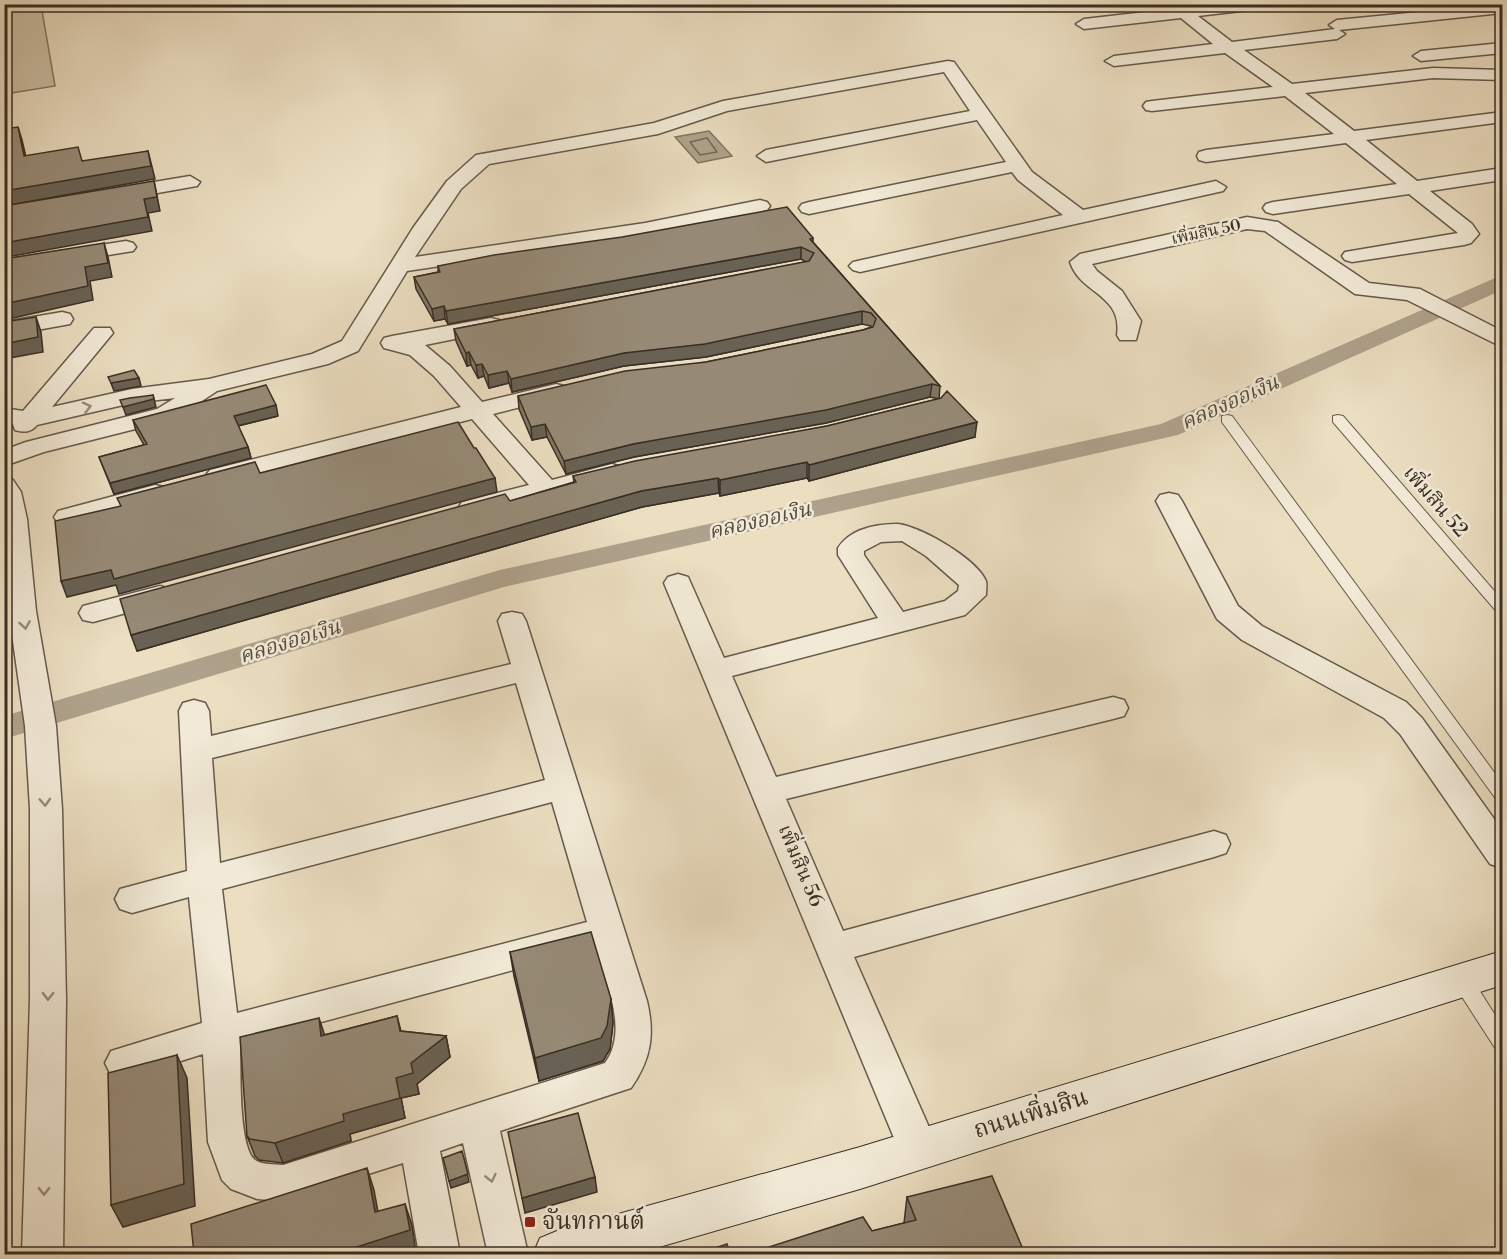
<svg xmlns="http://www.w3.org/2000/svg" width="1507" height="1259" font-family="'Libre Bodoni','Noto Serif Thai',serif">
  <rect width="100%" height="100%" fill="#ebdec1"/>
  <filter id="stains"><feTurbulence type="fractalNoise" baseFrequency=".00333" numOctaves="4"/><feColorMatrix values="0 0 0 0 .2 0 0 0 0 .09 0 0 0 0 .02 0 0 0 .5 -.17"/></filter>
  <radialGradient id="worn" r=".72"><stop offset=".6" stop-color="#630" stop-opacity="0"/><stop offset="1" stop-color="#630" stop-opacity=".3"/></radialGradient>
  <path fill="#cdc0a6" stroke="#847765" stroke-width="1.5" d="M5,4L41,5L55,86L5,94Z"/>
  <path fill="#afa28c" stroke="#807462" stroke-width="1.5" d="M709,131L732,156L698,163L675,137Z"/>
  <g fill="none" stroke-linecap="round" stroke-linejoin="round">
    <path stroke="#746858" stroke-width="1.5" d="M707,138L717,152L700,155L690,142Z"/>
    <path fill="#afa28c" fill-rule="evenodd" d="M1502,275V290L1178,435L504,587L4,739V716L500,570L1161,424Z"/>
    <defs>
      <path id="lane" d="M1227,415L1232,416L1502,783V801L1496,799L1222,422V416Z
        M1338,415L1343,416L1502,600V614L1497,612L1333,422V416Z
        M1462,972L1469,974L1502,1026V1050L1495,1048L1455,986L1453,980L1455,974Z"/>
      <path id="street" d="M1168,4H1186L1189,7L1266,4L1258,9L1198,16L1232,42L1335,29L1329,25L1337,20L1502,4V13L1339,30L1345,34L1337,39L1244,50L1292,84L1433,68L1502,70V80L1433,78L1305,93L1354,131L1502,112V122L1366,140L1417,181L1502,168V180L1430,191L1472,224L1479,234L1471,243L1464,245L1352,262L1345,260L1342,256L1345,252L1458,233L1409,194L1273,214L1266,212L1263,208L1266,204L1273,202L1397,184L1346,143L1206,162L1199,160L1197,156L1199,152L1206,150L1334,134L1285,96L1152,111L1146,110L1143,106L1146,102L1152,101L1273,87L1225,53L1114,66L1105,61L1114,56L1213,44L1181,18L1084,29L1076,24L1084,19L1172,9Z
        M1502,43V53L1421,61L1413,56L1421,51Z
        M948,61L954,62L1032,172L1083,210L1216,181L1226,187L1223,191L860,272L853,270L849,266L853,262L1063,215L1018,180L1012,172L809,214L802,212L799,208L802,204L809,202L1006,162L977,120L766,162L757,156L766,150L970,111L944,72L727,111L658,134L489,164L461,189L415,257L645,223L760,200L767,202L770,206L767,210L760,212L645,235L407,271L358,351L328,364L217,391L175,419L44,452L4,466V450L26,442L157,409L175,398L132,403L37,425C31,432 25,433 15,430L13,424L4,422V408L23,411L94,328H110L113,333L52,407L132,389L209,379L312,354L342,341L413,228L447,181L476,155L654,123L723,101Z
        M190,176L200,182L197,186L118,200L108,194L118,188Z
        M1247,217L1278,222L1369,283L1420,289L1502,331V347L1407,300L1355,294L1265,231L1247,229L1092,264L1097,271L1122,291L1141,321L1136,340H1120L1117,335C1123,294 1080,294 1070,262L1080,254Z
        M126,241L133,243L136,247L133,251L4,272V260Z
        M62,312L70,314L73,319L70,324L4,336V322Z
        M491,318L499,320L502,325L499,330L425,345L450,366L482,402L556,384L564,386L568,391L564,396L493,414L552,480L612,464L621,467L625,472L621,477L471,516L462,514L458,508L462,502L529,485L472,419L219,483L210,480L206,475L210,470L461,407L434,376L410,355L384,348L381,343L384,338L392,336Z
        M4,477L13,480L21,492L27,519L36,611L56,726L62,809L66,1000L63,1254H22L30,1000V809L25,726L6,592Z
        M155,485L164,487L168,493L164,499L67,525L58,523L54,517L58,511Z
        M1169,493L1178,495L1182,501L1238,606L1262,626L1406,702L1422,718L1502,830V868L1490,864L1400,734L1384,718L1242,640L1217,619L1156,501L1160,495Z
        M898,524C921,527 976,558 986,581C987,585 986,591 986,595L965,615L732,676L776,777L1113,697L1124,700L1128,708L1124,716L1113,719L786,799L843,931L1214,831L1226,835L1230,844L1226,853L1214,857L854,957L939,1150L933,1163L919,1168L905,1163L899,1150L664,583L668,577L678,574L688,577L724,658L878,618L838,555V548C850,529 876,524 898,524ZM902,541L926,556L959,585L958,591L945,601L903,612L864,555V551L881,542Z
        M160,586L170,589L174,595L170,601L93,622L83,620L79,613L83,606Z
        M512,612L522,614L526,621L647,1001C655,1035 651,1059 631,1088L500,1131L528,1254H488L463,1143L440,1151L460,1254H419L403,1163L283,1201L257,1199L231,1189L222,1180L208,1142L203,1054L124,1079L111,1075L105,1063L111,1051L202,1023L189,897L132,913L120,909L115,899L120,889L187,871L179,711L183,703L194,700L205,703L209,711L211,736L511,664L498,621L502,614ZM516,683L545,780L220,863L212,758ZM552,802L587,922L237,1013L222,889ZM595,948C606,983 629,1030 605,1063L283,1165C274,1164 262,1165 255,1160C238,1146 241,1067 240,1044Z"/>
      <path id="secondary" d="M1502,951V985L860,1189L635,1254H533L540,1238L557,1231L860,1147Z"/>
    </defs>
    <use href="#lane" stroke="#665a4b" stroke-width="2"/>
    <use href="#street" stroke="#665a4b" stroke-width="3"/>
    <use href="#secondary" stroke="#3a2e24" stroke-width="2"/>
    <use href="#lane" fill="#f2ead7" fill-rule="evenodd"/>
    <use href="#street" fill="#f2ead7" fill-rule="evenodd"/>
    <use href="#secondary" fill="#f2ead7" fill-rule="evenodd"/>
  </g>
  <path fill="#817765" stroke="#3a2e24" stroke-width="1.5" d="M813,238V242L940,386L939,399L975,437L809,481L807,478L720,496L719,493L642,507L137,651L510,501L574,482L573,476L827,426L939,399L930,397L826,423L634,457L566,474L547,437L532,440L519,409L518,396L706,362L863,330L871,327V326L862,324L706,357L624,366L512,392L509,383L489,388L484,376L478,378L471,365L467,366L456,341L454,329L806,262L801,259L448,324L445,319L434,321L416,289L414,277L438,272V266Z
    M278,416L238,426L248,447L251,458L114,494L99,457L144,445L136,431L133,420Z
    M510,952L611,999L613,1023L610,1049L603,1061L539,1081L514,976Z
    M397,1016L401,1031L446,1036L450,1057L417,1084L419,1094L401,1098L405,1118L350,1134L351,1141L283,1163L259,1160L255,1156L247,1136L324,1035Z
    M907,1197L1025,1254L872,1231L904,1223Z"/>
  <path fill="#696153" stroke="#3a2e24" stroke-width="1.5" d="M18,127L22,140L29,170L24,156Z
    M148,151L155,179L4,206V191Z
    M154,181L160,211L148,213L152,231L7,257L4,249V243L144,199Z
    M104,243L108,257L112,277L90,281L93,300L4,320V304L85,267Z
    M801,247V259L448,324L446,311Z
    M444,306L445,319L434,321L432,309Z
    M862,311V324L706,357L624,366L512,392L511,379L624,353Z
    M36,317L41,332L43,352L4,359V344Z
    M469,352L471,365L467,366L466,353Z
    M482,364L484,376L478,378L476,365Z
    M507,371L509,383L489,388L488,375Z
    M139,378L141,386L114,391L111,383Z
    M932,384L930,397L826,423L634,457L566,474L564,461L633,444Z
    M153,395L156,407L126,415L123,407Z
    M276,405L278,416L237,426L234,416Z
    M977,422L975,437L809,481V465Z
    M545,424L547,437L532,440L531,427Z
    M248,447L251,458L114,494L110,483Z
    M807,462V478L720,496V480Z
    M495,478L497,492L119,594L116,585L67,597L61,581Z
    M718,478L719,493L642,507L137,651L131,635L641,491Z
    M611,999L613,1023L610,1049L603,1061L539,1081L535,1058Z
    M319,1018L326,1039L321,1036Z
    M446,1036L450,1057L417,1084L419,1094L401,1098L405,1118L350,1134L351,1141L283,1163L275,1143L343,1114L396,1078L411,1063Z
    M177,1055L187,1078L195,1206L123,1227L111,1205Z
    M464,1159L469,1182L451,1188L449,1181Z
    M367,1168L374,1190L382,1234L375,1212Z
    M595,1177L597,1192L525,1213L522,1198Z
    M405,1204L412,1225L416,1252L407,1254H335Z"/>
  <path fill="#968a76" stroke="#3a2e24" stroke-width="1.5" d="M18,127L24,156L78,147L82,161L148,151L151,166L4,191V129Z
    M154,181L157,197L144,199L148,217L4,243V206Z
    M787,207L813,238L810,239L940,386L932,384L826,410L633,444L564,461L545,424L531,427L518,396L625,371L706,362L863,330L873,327L876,319L871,313L862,311L705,344L624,353L511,379L507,371L488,375L482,364L476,365L469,352L466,353L454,329L809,261L814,253L801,247L446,311L444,306L432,309L414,277L440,272L438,266L494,255L622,237Z
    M104,243L108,263L85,267L88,286L4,304V259Z
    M36,317L38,337L4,344V322Z
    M134,370L139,378L111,383L108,377Z
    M266,385L276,405L234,416L248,447L110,483L99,457L147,444L133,420Z
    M947,391L977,422L809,465L807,462L720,480L718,478L641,491L131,635L120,599L505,494L510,501L576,482L573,476L635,461L827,426L941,398Z
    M153,395L154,399L123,407L120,400L130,398Z
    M458,422L474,448H476L495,478L114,579L111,570L61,581L55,521L121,506L117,498L255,462L260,473Z
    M591,932L611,999L607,1026L601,1038L535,1058L510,952Z
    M397,1016L400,1031L446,1036L411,1063L413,1073L396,1078L400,1098L343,1114L344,1121L275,1143L250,1139L247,1136L240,1037L319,1018L321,1036Z
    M177,1055L184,1184L111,1205L108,1073Z
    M578,1113L595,1177L522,1198L508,1132Z
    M462,1151L468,1174L449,1181L443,1158Z
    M367,1168L375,1212L405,1204L410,1230L335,1254H194L191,1224Z
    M992,1176L1025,1254H747L863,1217L872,1231L916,1220L907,1197Z
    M727,1244L730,1254H697Z"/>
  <defs><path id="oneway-chevron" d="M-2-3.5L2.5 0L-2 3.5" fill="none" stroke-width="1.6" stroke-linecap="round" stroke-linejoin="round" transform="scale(1.5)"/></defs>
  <g stroke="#968c7e">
    <use href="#oneway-chevron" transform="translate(87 407) rotate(-14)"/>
    <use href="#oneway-chevron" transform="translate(25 625) rotate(81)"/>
    <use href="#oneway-chevron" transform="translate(45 802) rotate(87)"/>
    <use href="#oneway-chevron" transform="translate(48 996) rotate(91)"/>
    <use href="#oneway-chevron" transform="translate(491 1178) rotate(77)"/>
    <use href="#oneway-chevron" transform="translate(44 1191) rotate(91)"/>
  </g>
  <rect fill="#8f2418" stroke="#f2ead7" stroke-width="2" x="524" y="1216" width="12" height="12" rx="3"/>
  <g text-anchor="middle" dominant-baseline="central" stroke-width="5" stroke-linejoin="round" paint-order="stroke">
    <g font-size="16" fill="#3a2e24" stroke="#f2ead7">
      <text transform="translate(1206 232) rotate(-12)">เพิ่มสิน 50</text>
    </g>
    <g font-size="20" fill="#3a2e24" stroke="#f2ead7">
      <text transform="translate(1435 502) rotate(49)">เพิ่มสิน 52</text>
      <text transform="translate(800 866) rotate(67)">เพิ่มสิน 56</text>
    </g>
    <g font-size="21" font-style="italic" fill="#574b3e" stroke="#f2ead7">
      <text transform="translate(1230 403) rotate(-24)">คลองออเงิน</text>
      <text transform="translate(760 521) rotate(-13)">คลองออเงิน</text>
      <text transform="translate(290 642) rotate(-17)">คลองออเงิน</text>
    </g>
    <g font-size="24" fill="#3a2e24" stroke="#f2ead7">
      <text transform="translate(1031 1114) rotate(-17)">ถนนเพิ่มสิน</text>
    </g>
    <g font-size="24" fill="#3a2e24" stroke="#f2ead7" text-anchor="start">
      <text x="542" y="1222">จันทกานต์</text>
    </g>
  </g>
  <rect width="1507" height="1259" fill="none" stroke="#ebdec1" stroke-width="24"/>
  <rect x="6" y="6" width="1495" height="1247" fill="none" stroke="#3a2e24" stroke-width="3"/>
  <rect x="12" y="12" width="1483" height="1235" fill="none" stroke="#3a2e24" stroke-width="1.5"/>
  <rect width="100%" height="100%" filter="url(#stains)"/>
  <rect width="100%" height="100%" fill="url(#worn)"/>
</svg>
